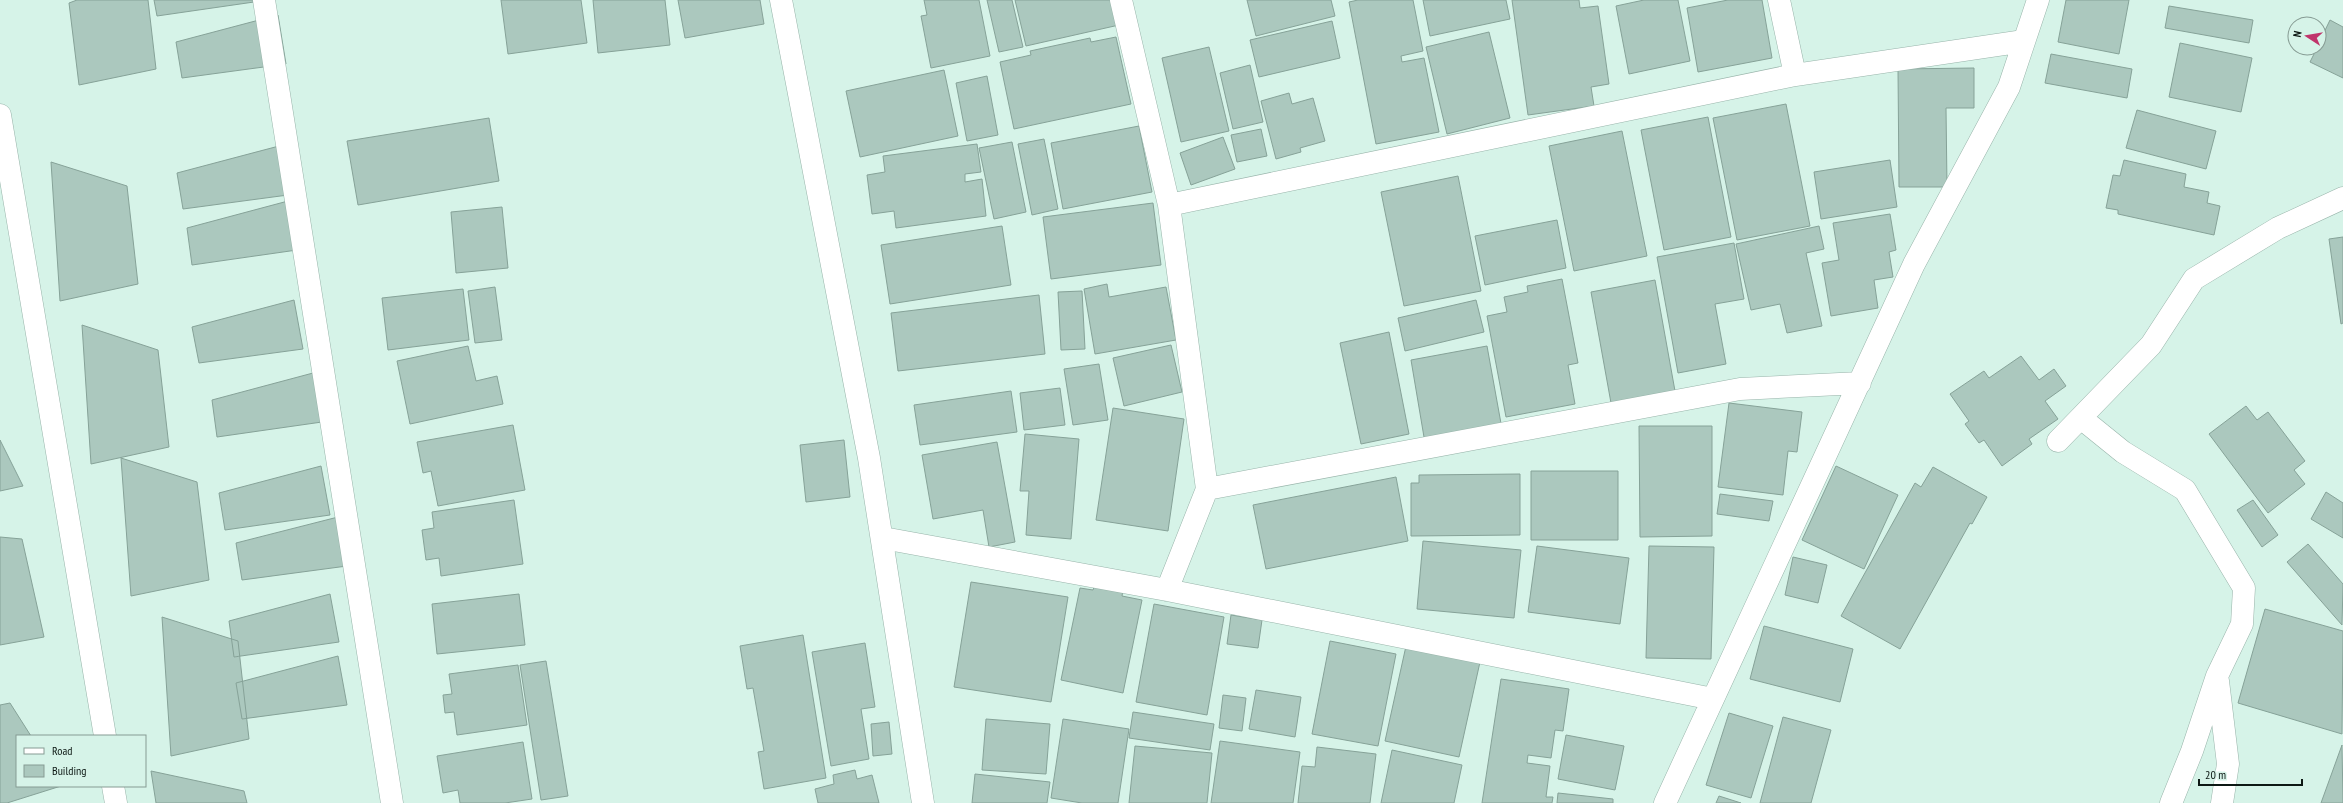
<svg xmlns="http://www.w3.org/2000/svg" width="2343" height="803" font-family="'PT Sans Narrow',sans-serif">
  <rect width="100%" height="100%" fill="#d6f3e8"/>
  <path fill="#abc8be" stroke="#86a298" d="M77,0H148L156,69L79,85L69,3Z
    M154,0H261V1L157,16Z
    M501,0H581L587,43L508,54Z
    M593,0H665L670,45L598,53Z
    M678,0H760L764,24L685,38Z
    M924,0H979L990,56L931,68L921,16L927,15Z
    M987,0H1012L1023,47L999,52Z
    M1015,0H1114L1119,25L1026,46Z
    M1247,0H1331L1335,16L1256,36Z
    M1358,0H1413L1423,51L1401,56L1402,62L1424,58L1439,132L1376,144L1349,2Z
    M1423,0H1506L1510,19L1430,36Z
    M1512,0H1579L1580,8L1598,6L1609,84L1591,87L1594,106L1528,115Z
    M1644,0H1678L1690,61L1629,74L1616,6Z
    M1728,0H1762L1772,58L1698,72L1687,8Z
    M2066,0H2129L2119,54L2058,42Z
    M2169,6L2253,20L2249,43L2165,28Z
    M278,15L286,64L182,78L176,42Z
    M2330,20L2343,27V78L2310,62L2317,48H2319V43Z
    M1332,21L1340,58L1259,77L1250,40Z
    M1489,32L1510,118L1447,134L1426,47Z
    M1116,37L1131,104L1014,129L1000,62L1031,55L1030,51L1090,38L1091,42Z
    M2180,43L2252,58L2241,112L2169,97Z
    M1209,47L1229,131L1181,142L1162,58Z
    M2051,54L2132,69L2127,98L2045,83Z
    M1250,65L1263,122L1233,129L1220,73Z
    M1974,68V108H1946L1947,187H1899L1898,69Z
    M944,70L958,136L860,157L846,91Z
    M987,76L998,135L967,141L956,83Z
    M1289,93L1292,104L1313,98L1325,141L1300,148L1301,152L1276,159L1261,101Z
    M1786,104L1810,226L1737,240L1713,118Z
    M2137,110L2216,131L2206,169L2126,148Z
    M1708,117L1731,237L1664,250L1641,130Z
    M489,118L499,181L358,205L347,141Z
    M1139,126L1152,192L1063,209L1051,143Z
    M1261,129L1267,156L1237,162L1231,135Z
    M1622,131L1647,256L1574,271L1549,146Z
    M1223,137L1235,169L1191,185L1180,153Z
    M1044,139L1058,209L1032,215L1018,144Z
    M1012,142L1026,212L994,219L979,148Z
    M977,144L981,172L965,174V182L982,179L986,216L896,228L894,211L872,214L867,175L885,172L883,156Z
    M279,146L288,195L183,209L177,173Z
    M1890,160L1897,207L1821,219L1814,172Z
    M2124,160L2186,174L2184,187L2209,192L2207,203L2220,206L2214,235L2118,214V210L2106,208L2113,175L2120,176Z
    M51,162L127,186L138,284L60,301Z
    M1458,176L1481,291L1404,306L1381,192Z
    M288,201L297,250L192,265L187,228Z
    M1153,203L1161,265L1051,279L1043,217Z
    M502,207L508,268L456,273L451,212Z
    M1890,214L1896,250L1889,252L1893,277L1874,280L1878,308L1831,316L1822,263L1839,260L1833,223Z
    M1557,220L1566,268L1485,285L1475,236Z
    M1002,226L1011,285L890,304L881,245Z
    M1819,226L1824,249L1806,253L1822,326L1787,333L1780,304L1751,310L1736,244Z
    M2343,237V323L2341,324L2329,239Z
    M1734,243L1744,299L1715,304L1726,364L1678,373L1657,257Z
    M1562,279L1578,363L1568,365L1575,404L1506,417L1487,316L1507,312L1504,297L1528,292L1527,286Z
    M1655,280L1675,391L1611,403L1591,292Z
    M1107,284L1109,297L1166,287L1176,340L1095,354L1084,289Z
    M495,287L502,340L475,343L468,291Z
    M463,289L469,340L388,350L382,298Z
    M1082,291L1085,349L1061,350L1058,292Z
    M1039,295L1045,354L898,371L891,313Z
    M294,300L303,349L199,363L192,327Z
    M1476,300L1484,332L1405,351L1398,318Z
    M82,325L158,350L169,447L91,464Z
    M1389,332L1409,434L1361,444L1340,343Z
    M1171,345L1182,392L1124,406L1113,358Z
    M468,346L476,381L497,376L503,404L410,424L397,361Z
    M1487,346L1502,429L1425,443L1411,360Z
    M2021,356L2039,380L2054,369L2066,386L2045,401L2058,419L2029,439L2032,444L2002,466L1984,440L1979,443L1965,424L1969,421L1950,394L1984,371L1989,378Z
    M1099,364L1108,420L1073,425L1064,369Z
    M313,373L322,422L217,437L212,400Z
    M1060,388L1065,425L1024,430L1020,393Z
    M1011,391L1017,432L920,445L914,405Z
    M1729,403L1802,412L1797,452L1788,451L1783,495L1718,487Z
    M2246,406L2257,420L2268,412L2305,461L2294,470L2305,484L2268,513L2209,434Z
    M1113,408L1184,419L1168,531L1096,520Z
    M513,425L525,490L438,506L431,471L423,473L417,442Z
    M1639,426H1712V536L1640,537Z
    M1025,434L1079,439L1071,539L1026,535L1029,491H1020Z
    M0,440L23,486L0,491Z
    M844,440L850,497L806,502L800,445Z
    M997,442L1015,542L989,547L983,510L933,519L922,455Z
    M121,458L197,482L209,580L131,596Z
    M321,466L330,515L225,530L219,493Z
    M1836,466L1898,495L1864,569L1802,540Z
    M1933,467L1987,497L1972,524L1970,523L1900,649L1841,616L1915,483L1921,487Z
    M1531,471H1618V540H1531Z
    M1520,474V535L1411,536V483H1419V475Z
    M1396,477L1408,541L1266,569L1253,505Z
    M2326,492L2343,503V538L2311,519Z
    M1720,494L1773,501L1769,521L1717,514Z
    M514,500L523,564L441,576L439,558L426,560L422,530L434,528L432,512Z
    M2253,500L2278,535L2262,547L2237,510Z
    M338,517L347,566L242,580L236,543Z
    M0,537L22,539L44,637L0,645Z
    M1423,541L1521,550L1514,618L1417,609Z
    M2308,544L2343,584L2342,625L2287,562Z
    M1537,546L1629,558L1620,624L1528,612Z
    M1649,546L1714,547L1711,659L1646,658Z
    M1793,557L1827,565L1818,603L1785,595Z
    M971,582L1068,597L1051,702L954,687Z
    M1095,584L1123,590L1122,596L1142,600L1123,693L1061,680L1080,588L1093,590Z
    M330,594L339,642L234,657L229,621Z
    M519,594L525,645L437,654L432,604Z
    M1154,604L1224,617L1207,715L1136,702Z
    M2265,609L2343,631L2342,734L2238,703Z
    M1231,615L1262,620L1258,648L1227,644Z
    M162,617L238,641L249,739L171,756Z
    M1764,626L1853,649L1840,702L1750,679Z
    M803,635L826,778L764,789L758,752L764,751L753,688L747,689L740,646Z
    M1330,641L1396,654L1378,746L1312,734Z
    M865,643L875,707L861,709L869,759L831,766L812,652Z
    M1406,646L1480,662L1459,757L1385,741Z
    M338,656L347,705L242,719L236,683Z
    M546,661L568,796L541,800L520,665Z
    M518,665L527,725L457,735L454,712L445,713L443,695L452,694L449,674Z
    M1501,679L1569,689L1563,731L1555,730L1551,758L1528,755L1527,763L1550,766L1546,797H1553L1552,803H1482Z
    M1256,690L1301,697L1295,737L1249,729Z
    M1223,695L1246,698L1242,731L1219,728Z
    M10,703L31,736H17V786H61L7,803H0V705Z
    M1133,712L1214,724L1210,750L1129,738Z
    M1729,713L1773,726L1751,798L1706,785Z
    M1783,717L1831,730L1811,803H1760Z
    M986,719L1050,724L1046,774L982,770Z
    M1063,719L1129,729L1118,803H1082L1051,798Z
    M889,722L892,754L873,756L871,724Z
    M1566,735L1624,746L1615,790L1558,779Z
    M1220,741L1300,752L1293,803H1211Z
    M523,742L532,799L505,803H460L458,790L443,793L437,756Z
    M2342,745L2343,803H2321Z
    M1135,746L1212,753L1207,803H1129Z
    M1317,747L1376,754L1370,803H1298L1302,766L1315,767Z
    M1392,750L1462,765L1454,803H1381Z
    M855,770L857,779L872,775L879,803H818L815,789L834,784L833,775Z
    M151,771L244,791L247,803H156Z
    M975,774L1050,782L1047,803H972Z
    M1558,793L1613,799V803H1557Z
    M1719,796L1741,803H1716Z"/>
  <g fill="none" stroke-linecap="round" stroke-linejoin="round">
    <defs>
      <path id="street" d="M264,0L392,803
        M781,0L869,458L923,803
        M1121,0L1169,205L1207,489L1167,590
        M1779,0L1795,75
        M0,115L105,736
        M1169,205L1795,75L2024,41
        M2081,418L2123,452L2185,490L2244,588L2242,624L2217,676L2192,751L2171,803
        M2058,441L2151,345L2194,279L2278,228L2343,198
        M1207,489L1740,389L1860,383
        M883,538L1167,590L1713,699
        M2218,681L2228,764L2222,803
        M113,786L116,803
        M1665,803L1914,264L2009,87L2038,0"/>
    </defs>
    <use href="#street" stroke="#98b4aa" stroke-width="23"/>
    <use href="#street" stroke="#fff" stroke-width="22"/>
  </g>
  <rect x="16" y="735" width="130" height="52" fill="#d6f3e8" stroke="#869b93"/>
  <rect x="24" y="748" width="20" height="6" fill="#ffffff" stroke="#869b93"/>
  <text x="52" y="755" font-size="12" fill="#0d1814">Road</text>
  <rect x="24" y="765" width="20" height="12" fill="#abc8be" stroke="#869b93"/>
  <text x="52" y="775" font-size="12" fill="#0d1814">Building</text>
  <g transform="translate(2307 36) rotate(282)"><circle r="19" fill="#d6f3e8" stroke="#869b93"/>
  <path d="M0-3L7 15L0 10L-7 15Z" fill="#c0346b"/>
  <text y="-6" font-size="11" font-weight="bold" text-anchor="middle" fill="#0d1814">N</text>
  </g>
  <path d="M2199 779v6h103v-6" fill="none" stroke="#0d1814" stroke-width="2"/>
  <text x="2205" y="779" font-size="12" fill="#0d1814" stroke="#d6f3e8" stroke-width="3" paint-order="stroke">20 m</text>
</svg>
